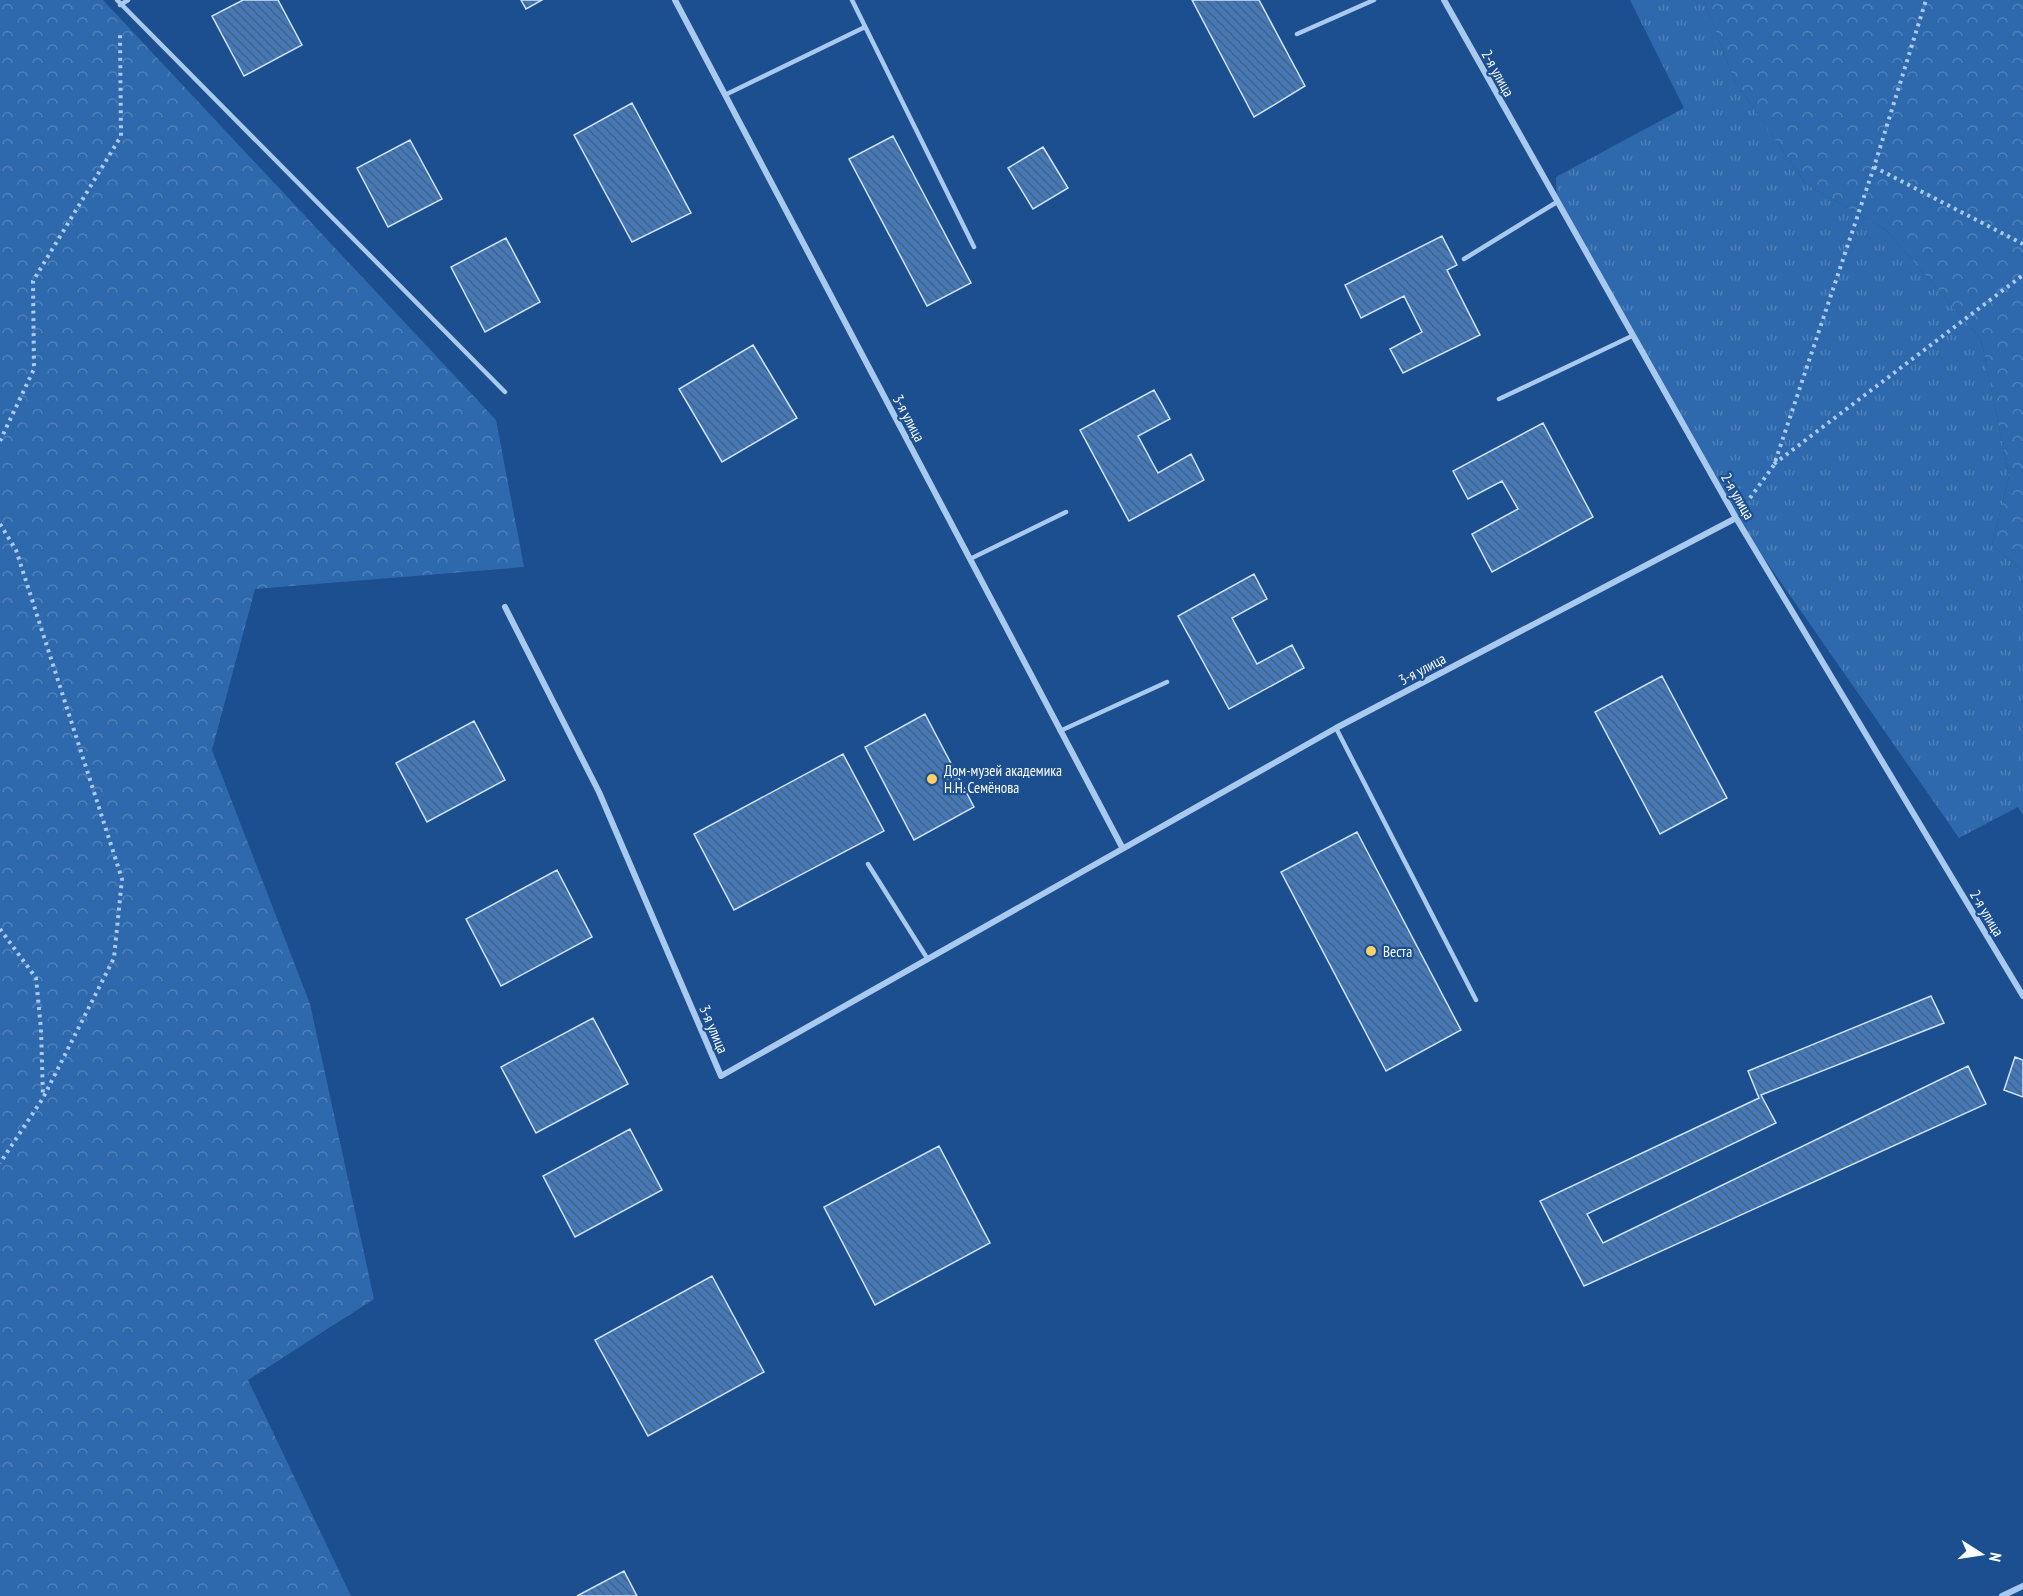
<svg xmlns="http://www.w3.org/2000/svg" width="2023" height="1596" font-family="'PT Sans Narrow',sans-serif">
  <defs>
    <pattern id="grass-tufts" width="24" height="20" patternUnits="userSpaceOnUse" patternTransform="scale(1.5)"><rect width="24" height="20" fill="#2e69ad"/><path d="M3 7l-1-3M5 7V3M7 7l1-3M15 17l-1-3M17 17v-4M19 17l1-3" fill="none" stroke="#4d80b9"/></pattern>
    <pattern id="forest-crowns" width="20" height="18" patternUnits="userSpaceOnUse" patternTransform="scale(1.5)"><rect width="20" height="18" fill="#2e69ad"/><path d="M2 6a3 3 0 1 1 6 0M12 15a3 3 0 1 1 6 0" fill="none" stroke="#4d80b9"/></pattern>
    <pattern id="building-back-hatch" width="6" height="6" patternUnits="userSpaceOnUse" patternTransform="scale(1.5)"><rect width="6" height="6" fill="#4478b7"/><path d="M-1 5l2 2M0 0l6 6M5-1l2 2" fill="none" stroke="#486282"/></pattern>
  </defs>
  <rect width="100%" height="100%" fill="#1b4f8f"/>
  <path fill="url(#grass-tufts)" d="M1630,0H1704L1735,82L1806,184L1886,230L1981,339L2009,476L1992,545L2023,571V815L2018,807L1959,838L1736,518L1557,202L1556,177L1684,108Z"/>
  <path fill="url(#forest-crowns)" d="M0,0H103L496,420L524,567L255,589L212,750L310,1004L374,1299L248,1380L351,1596H0Z
    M1704,0H2023V571L1992,545L2009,476L1981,339L1886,230L1806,184L1735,82Z"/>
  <path fill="url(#building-back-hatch)" stroke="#cfe3fa" stroke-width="1.5" d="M243,0H278L302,45L244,76L212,16Z
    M521,0H542L526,9Z
    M1192,0H1259L1305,86L1254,117Z
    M632,103L691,213L632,242L574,135Z
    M893,136L971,283L927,306L849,159Z
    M410,140L442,199L388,227L357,168Z
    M1043,147L1068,188L1033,209L1008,168Z
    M1442,236L1457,265L1447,270L1480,335L1403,373L1390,349L1422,332L1404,296L1361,318L1345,285Z
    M506,238L540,302L485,332L451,267Z
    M753,345L797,418L722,462L679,389Z
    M1154,390L1170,419L1138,436L1158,473L1191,454L1204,480L1129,521L1080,430Z
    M1543,423L1593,517L1492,572L1472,534L1518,509L1502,481L1468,499L1453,471Z
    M1254,574L1267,599L1232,618L1257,664L1292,645L1304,668L1229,709L1178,616Z
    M1662,676L1727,798L1660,834L1595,712Z
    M925,714L974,807L914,840L865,747Z
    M474,721L505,780L427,822L396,763Z
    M843,754L884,831L734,910L694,834Z
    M1357,832L1461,1030L1386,1071L1281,872Z
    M557,870L592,937L501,986L466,919Z
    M1931,996L1944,1023L1761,1095L1776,1123L1587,1214L1603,1243L1968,1066L1986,1104L1584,1286L1540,1201L1759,1098L1748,1071Z
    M593,1018L628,1084L536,1133L501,1067Z
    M2015,1057L2023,1060V1097L2004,1090Z
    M630,1129L662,1190L575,1237L543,1176Z
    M939,1146L990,1243L875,1305L824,1207Z
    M712,1276L764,1372L648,1436L595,1340Z
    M624,1571L637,1596H577Z"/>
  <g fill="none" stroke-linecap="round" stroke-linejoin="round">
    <path stroke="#a9c9ee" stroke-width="4" stroke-dasharray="3 4.5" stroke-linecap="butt" d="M1874,167L2023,244
      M0,441L34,369L33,281L121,136L120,33
      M1774,464L2023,275
      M1750,498L1774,465L1874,167L1926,0
      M0,524L16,550L122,879L114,958L43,1098L0,1163
      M0,929L36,978L41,1029L43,1097"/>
    <path stroke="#a9c9ee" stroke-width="4.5" d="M117,0L505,392
      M852,0L974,247
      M120,5L128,0
      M1297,34L1374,0
      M725,95L865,27
      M1464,259L1557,202
      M1499,399L1632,336
      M970,559L1066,512
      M1336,728L1476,1000
      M1060,731L1167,682
      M868,864L927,958"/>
    <path stroke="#a9c9ee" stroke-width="6" d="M675,0L1122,847
      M1444,0L1736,518L2023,996
      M505,607L599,792L721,1076L1336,728L1736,518
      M2002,1596L2023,1586"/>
  </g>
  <g fill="#ffd166" stroke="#1b4f8f" stroke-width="2">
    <circle cx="932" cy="779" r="6"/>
    <circle cx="1371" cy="951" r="6"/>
  </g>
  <g text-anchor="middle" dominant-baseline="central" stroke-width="4.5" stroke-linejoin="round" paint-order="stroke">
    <g font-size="15" fill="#fff" stroke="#1b4f8f">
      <text transform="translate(1498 73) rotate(61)">2-я улица</text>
      <text transform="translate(909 418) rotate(62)">3-я улица</text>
      <text transform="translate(1738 496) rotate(60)">2-я улица</text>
      <text transform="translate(1422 669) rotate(-28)">3-я улица</text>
      <text transform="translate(1987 913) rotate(59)">2-я улица</text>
      <text transform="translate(714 1029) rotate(67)">3-я улица</text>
    </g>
    <g font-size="15" fill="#fff" stroke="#1b4f8f" text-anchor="start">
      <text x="944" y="770">Дом-музей академика<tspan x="944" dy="17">Н.Н. Семёнова</tspan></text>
      <text x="1383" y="951">Веста</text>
    </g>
  </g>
  <g transform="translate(1981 1554) rotate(102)" stroke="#1b4f8f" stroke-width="4.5" paint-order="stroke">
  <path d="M0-4.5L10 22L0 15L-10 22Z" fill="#ffffff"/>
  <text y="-9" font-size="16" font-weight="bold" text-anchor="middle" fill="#ffffff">N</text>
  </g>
</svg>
